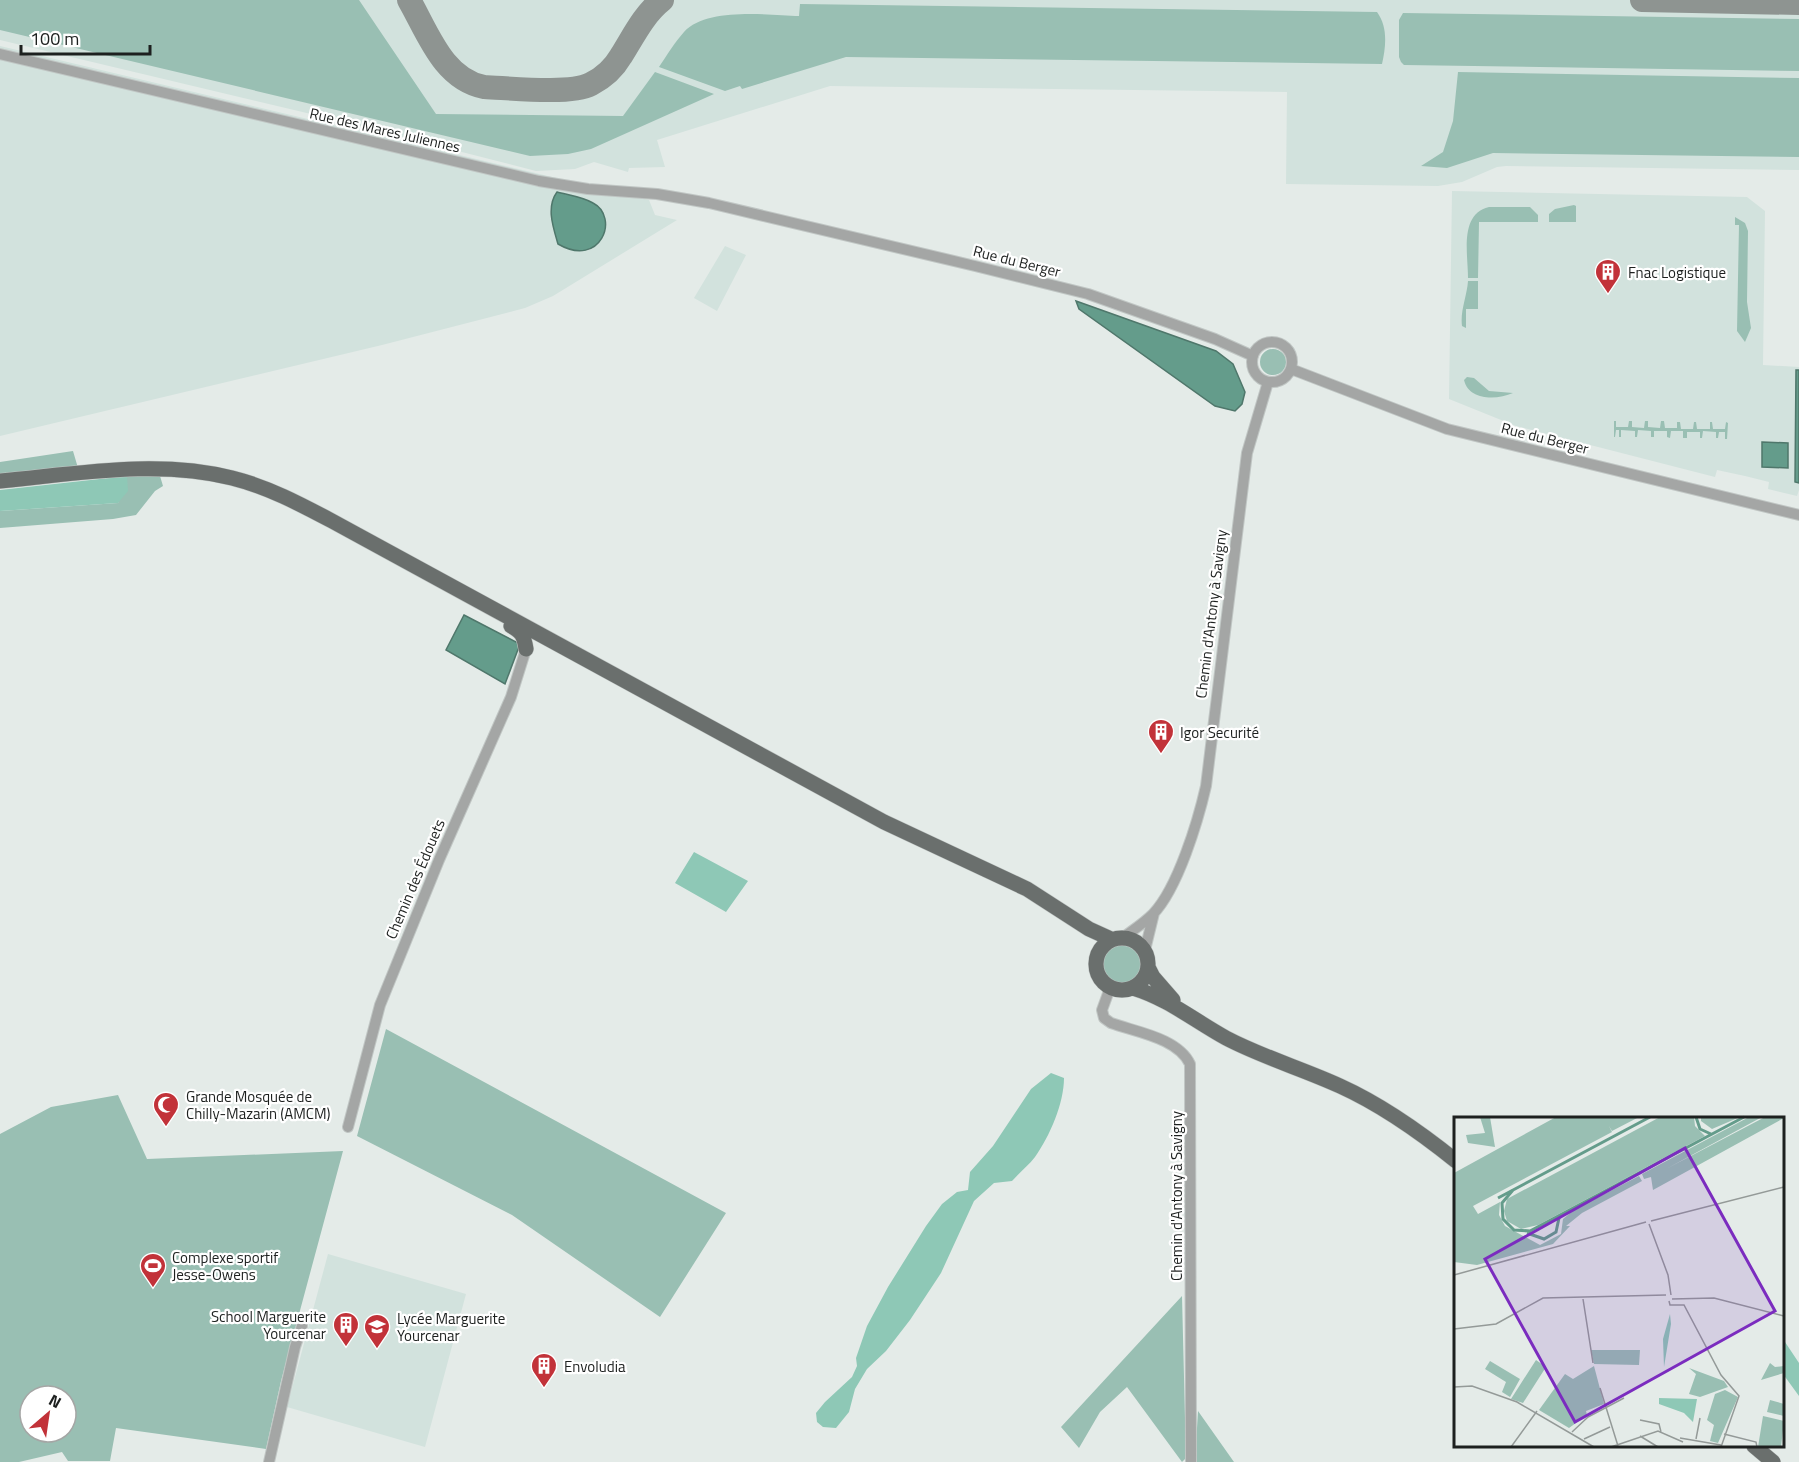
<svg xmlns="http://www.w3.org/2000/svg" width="1799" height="1462" font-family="'Titillium Web',sans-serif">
  <rect width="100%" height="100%" fill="#e4ebe8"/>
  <path fill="#d2e2dd" d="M0,0H1799V170L1506,166L1497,167L1462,182L1438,186L1286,184L1287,92L830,86L657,140L665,167L629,168L628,172L594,162L575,169L536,171L332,119L0,40Z
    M0,46L649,200L655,215L677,220L553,296L525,308L382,345L0,436Z
    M1452,191L1747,197L1765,211L1763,365L1799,367V490L1797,496L1768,489L1769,482L1745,476L1717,470L1715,477L1516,426L1449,399Z
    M725,246L746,255L717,311L694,298Z
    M328,1254L466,1294L425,1447L287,1407Z"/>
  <path fill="#99bfb3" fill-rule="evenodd" d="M0,0H359L436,114L623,116L655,72L714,94L591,149L568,154L530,156L0,30Z
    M800,4L1377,12C1388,27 1386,46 1382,64L846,57L742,89L740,86L725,91L659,67C667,55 675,42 684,32C707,7 767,15 799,16Z
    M1403,13L1799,19V71L1404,65L1401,62L1399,57V20Z
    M1458,72L1799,78V157L1493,153L1447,168L1421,166L1443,152L1453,121Z
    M1574,205L1576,206V222H1549V214L1555,209Z
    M1489,207H1530L1538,215V222H1479L1478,278H1468C1468,254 1459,214 1489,207Z
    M1735,217L1745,223L1748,231L1747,302L1751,328L1745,342L1737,331L1739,225H1735Z
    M1468,281H1478V309H1466V328L1462,326C1460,311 1467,296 1468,281Z
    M1260 362a13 13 0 1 1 26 0a13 13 0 1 1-26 0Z
    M1467,377L1474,378L1489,391L1513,393C1497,400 1469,401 1464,380Z
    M1614,421H1616V427H1628L1629,421H1632V427L1644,428L1645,421H1648V427L1660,428L1661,421H1664L1665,428H1677V422H1680L1681,429H1693L1694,422H1696L1697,429H1710V422H1712L1713,429H1725L1726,422L1728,423L1727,439H1725V432H1719L1718,438H1716V432L1703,431L1702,438H1700V432H1687V438H1683V431H1671L1670,438L1667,437V431H1654V437H1651V431L1638,430L1637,437H1635V431L1621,430V437H1619V430H1616L1615,437H1614Z
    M73,451L78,468L0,475V462Z
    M127,476H160L163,486L155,491L136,515L113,519L0,528V511L118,503Z
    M1101 964a21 21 0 1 1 42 0a21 21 0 1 1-42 0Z
    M386,1029L726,1213L660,1317L512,1215L357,1136Z
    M118,1095L147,1159L343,1151L281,1381L266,1449L116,1428L110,1461H68L62,1452L19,1462H0V1134L51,1107ZM30,1396H66V1432H30Z
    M1182,1296L1186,1458L1182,1462L1127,1387L1100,1412L1079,1448L1061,1427Z
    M1198,1411L1234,1462H1195Z"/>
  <path fill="#8ec8b6" d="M127,476L128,491L118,503L0,511V490Z
    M694,852L748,881L726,912L675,883Z
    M1051,1073L1064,1078C1064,1103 1050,1136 1035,1157C1029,1165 1019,1173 1012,1181L994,1183L974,1201L941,1273L910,1320L886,1351L867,1369L855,1389L849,1412L836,1428L823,1427L817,1422L816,1413L825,1402L852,1377L857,1366L856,1358L867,1326L888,1287L926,1226L942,1204L957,1192L968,1190L970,1172L993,1146L1031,1089Z
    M1783,1339L1799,1363V1396L1783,1374Z"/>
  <path fill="#649c8b" stroke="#4f776b" stroke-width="1.5" d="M557,192C568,195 583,197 593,203C620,217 601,269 558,244C553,227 546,207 557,192Z
    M1076,301L1216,351L1233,364L1245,392L1242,404L1235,411L1215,406L1079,309Z
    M1796,370H1799V483L1795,482Z
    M1762,442L1788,443V468L1762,467Z
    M464,615L520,644L505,684L446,650Z"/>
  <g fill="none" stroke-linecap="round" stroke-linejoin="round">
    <path stroke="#8e9491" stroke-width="24" d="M409,0C428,33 443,79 484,87C509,88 570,95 591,84C603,78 614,68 621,56C633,37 644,14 662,0
      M1642,0L1799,3"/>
    <defs>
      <path id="street" d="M0,54L539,181L588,189L657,194L709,203L975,266L1088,294L1215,339L1253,356
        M1252 362a20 20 0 1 1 40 0a20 20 0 1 1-40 0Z
        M1291,369L1447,429L1799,515
        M1124,937C1133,930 1144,923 1153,914C1178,888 1198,821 1206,786L1247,453L1268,382
        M1145,950L1154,913
        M1110,988L1102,1010L1104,1018L1111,1023C1136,1032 1178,1038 1190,1064L1191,1462
        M348,1127L380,1005L439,860L511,697L526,649
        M269,1462L295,1347L302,1326"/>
      <path id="primary" d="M0,481C76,474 157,459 232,478C268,487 300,504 332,521L884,822L1027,889L1089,929L1111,939
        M511,626C522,632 524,636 526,649
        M1096 964a26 26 0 1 1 52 0a26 26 0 1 1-52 0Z
        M1148,967L1153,977L1173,1000
        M1133,988C1167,998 1195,1021 1226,1038C1262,1057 1303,1069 1340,1086C1382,1105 1420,1132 1456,1161
        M1754,1446L1773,1462"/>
    </defs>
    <use href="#street" stroke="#c0c6c4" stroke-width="12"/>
    <use href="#primary" stroke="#c0c6c4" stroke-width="16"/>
    <use href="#street" stroke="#a4a6a5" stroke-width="10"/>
    <use href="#primary" stroke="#6a6f6d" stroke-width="15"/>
  </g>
  <defs>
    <symbol id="building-pin" viewBox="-11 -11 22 30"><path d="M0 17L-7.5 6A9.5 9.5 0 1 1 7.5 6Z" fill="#c23239" stroke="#fff"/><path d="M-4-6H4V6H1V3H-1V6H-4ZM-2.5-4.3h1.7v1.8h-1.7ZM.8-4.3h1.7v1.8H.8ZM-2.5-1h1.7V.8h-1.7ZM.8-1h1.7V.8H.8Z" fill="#fff"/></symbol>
    <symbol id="mosque-pin" viewBox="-11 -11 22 30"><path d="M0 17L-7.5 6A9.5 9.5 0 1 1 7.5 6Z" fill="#c23239" stroke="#fff"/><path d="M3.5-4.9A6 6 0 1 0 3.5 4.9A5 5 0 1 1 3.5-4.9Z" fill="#fff"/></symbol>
    <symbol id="stadium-pin" viewBox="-11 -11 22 30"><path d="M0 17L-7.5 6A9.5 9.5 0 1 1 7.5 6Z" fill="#c23239" stroke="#fff"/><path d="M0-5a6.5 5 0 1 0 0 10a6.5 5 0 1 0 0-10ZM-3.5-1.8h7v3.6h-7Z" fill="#fff"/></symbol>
    <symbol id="school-pin" viewBox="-11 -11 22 30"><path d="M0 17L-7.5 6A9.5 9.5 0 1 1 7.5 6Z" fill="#c23239" stroke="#fff"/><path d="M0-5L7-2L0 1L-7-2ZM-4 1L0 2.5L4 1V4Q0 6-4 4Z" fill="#fff"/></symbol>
  </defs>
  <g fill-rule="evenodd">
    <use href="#building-pin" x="1593" y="257" width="30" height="40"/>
    <use href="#building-pin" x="1146" y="717" width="30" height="40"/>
    <use href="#mosque-pin" x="151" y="1090" width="30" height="40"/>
    <use href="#stadium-pin" x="138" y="1251" width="30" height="40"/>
    <use href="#building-pin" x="331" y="1310" width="30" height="40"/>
    <use href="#school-pin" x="362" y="1312" width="30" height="40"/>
    <use href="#building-pin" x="529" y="1351" width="30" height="40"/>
  </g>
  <g text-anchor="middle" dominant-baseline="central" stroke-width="4.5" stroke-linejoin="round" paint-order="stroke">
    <g font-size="15" fill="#1d201f" stroke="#fff">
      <text transform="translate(385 130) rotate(13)">Rue des Mares Juliennes</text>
      <text transform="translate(1017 261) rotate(14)">Rue du Berger</text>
      <text transform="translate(1545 438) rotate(14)">Rue du Berger</text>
      <text transform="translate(1211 614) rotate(-83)">Chemin d'Antony à Savigny</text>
      <text transform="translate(415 879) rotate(-67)">Chemin des Édouets</text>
      <text transform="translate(1176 1196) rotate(-90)">Chemin d'Antony à Savigny</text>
    </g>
    <g font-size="15" fill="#1d201f" stroke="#fff" text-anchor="start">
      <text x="1628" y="272">Fnac Logistique</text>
      <text x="1180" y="732">Igor Securité</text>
      <text x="186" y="1096">Grande Mosquée de<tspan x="186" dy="17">Chilly-Mazarin (AMCM)</tspan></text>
      <text x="172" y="1257">Complexe sportif<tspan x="172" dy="17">Jesse-Owens</tspan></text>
      <text x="326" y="1316" text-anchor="end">School Marguerite<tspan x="326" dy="17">Yourcenar</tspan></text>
      <text x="397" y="1318">Lycée Marguerite<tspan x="397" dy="17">Yourcenar</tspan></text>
      <text x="564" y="1366">Envoludia</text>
    </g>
  </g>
  <g transform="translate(1454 1117)">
    <rect width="330" height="330" fill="#e4ebe8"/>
    <path d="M26,0H36L41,30L14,26L12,18L31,16ZM102,0H185L158,14L155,9L158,15L19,89L24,97L46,85L45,98L51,109L86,128L107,117L109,102L120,93L185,59L188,64L128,96L112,109H116L99,127L23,148L0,145V56ZM206,0H240L241,9L251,19L84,108L67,112L53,104L50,94L53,82ZM286,0L258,12L247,4V0ZM295,0H308L212,52L311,0L330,1L199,73L197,60L190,62L188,57ZM137,233H186L185,248L140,247ZM82,243L92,250L69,286L57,282ZM36,244L66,262L56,280L48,275L52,265L31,252ZM316,246L321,250L330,249V256L307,263ZM140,249L150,287L132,294L133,298L115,311L85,293L111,257L119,262ZM235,251L270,264L274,270L246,280L235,277L242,257ZM271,273L284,280L264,326L256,324L260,308L253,303L261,277ZM316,283L330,287V299L313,295ZM309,299L330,304L327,330H304Z" fill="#99bfb3"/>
    <path d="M216,197L217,207L210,250L209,222ZM205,281L243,282L239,305L230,296L205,287Z" fill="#8ec8b6"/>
    <path fill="none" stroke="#649c8b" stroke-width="3" d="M242,0L246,12L257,17M59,73L48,86L49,102L60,113L76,114L290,0M44,81L196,0M73,116L90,122L102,115L105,101"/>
    <path fill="none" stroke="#949a98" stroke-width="1.5" d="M197,104L330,70M195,107L214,158L217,178M0,158L192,105M129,182L139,246M218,182L260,181L330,199M215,184L216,188H230L267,258L285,279L267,330M0,212L42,207L89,181L212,178M0,270L18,269L63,285L140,330M146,271L164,329M186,303L205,307L207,315M118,315L134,300L170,281M270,317L302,325L303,330M186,319L204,330M226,321L267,328M130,322L156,310M242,322L246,301M57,330L83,294M157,330L204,314L229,325"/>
    <path fill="#7b2cbf" fill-opacity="0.15" stroke="#7b2cbf" stroke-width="3" d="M231,31L321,194L121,305L31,142Z"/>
    <rect width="330" height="330" fill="none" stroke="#1d201f" stroke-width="3"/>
  </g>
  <g transform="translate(48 1414) rotate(29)"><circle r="28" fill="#ffffff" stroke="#a5a6a5" stroke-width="1.5"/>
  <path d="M0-4.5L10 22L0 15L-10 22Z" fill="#c23239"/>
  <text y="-9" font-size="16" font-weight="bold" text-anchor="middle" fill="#1d201f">N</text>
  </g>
  <path d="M21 45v9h129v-9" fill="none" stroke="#1d201f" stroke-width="3"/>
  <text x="30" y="45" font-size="18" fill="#1d201f" stroke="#ffffff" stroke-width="4.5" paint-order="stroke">100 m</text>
</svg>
